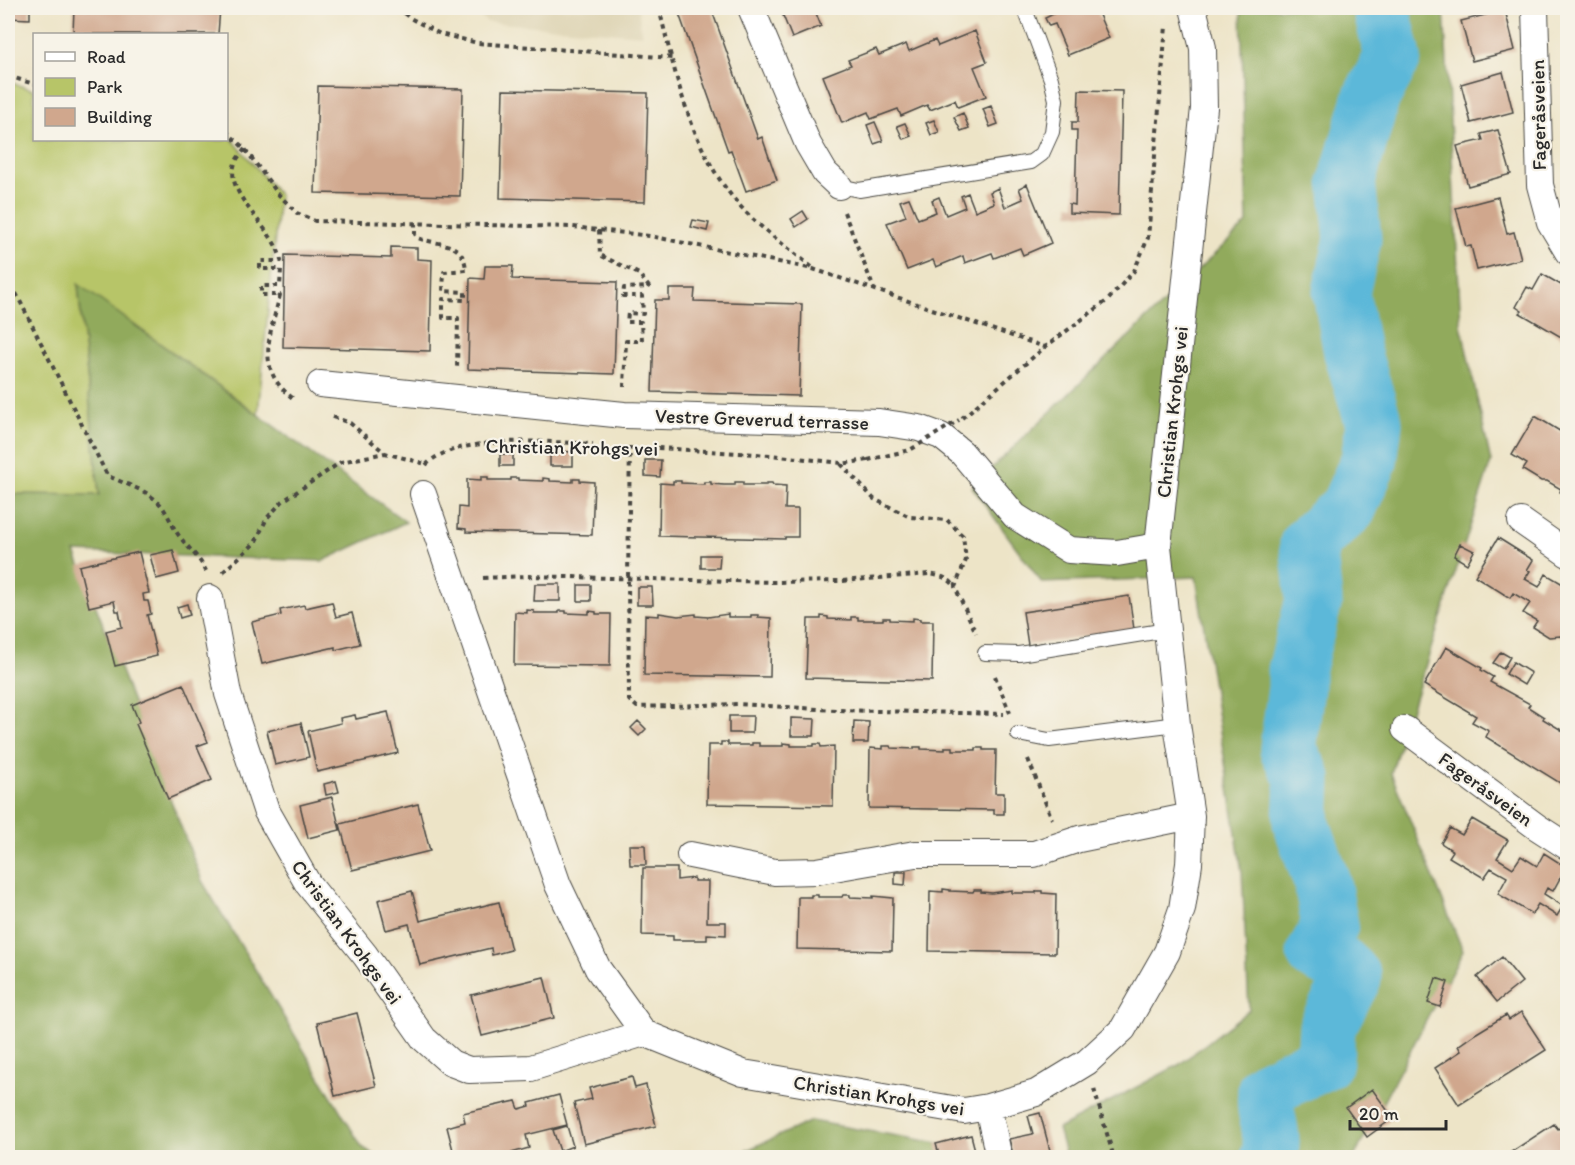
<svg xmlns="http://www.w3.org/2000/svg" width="1575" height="1165" font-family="Itim,sans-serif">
  <rect width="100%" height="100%" fill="#f7f3e8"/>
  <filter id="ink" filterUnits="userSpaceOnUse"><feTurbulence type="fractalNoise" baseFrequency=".0167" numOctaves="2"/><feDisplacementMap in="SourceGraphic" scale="12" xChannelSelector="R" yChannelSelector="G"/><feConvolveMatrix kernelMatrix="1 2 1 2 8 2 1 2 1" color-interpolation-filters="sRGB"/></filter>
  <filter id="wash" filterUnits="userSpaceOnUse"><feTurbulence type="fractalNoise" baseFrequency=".008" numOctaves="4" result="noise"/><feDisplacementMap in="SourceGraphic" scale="24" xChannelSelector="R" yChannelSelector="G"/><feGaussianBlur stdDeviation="1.35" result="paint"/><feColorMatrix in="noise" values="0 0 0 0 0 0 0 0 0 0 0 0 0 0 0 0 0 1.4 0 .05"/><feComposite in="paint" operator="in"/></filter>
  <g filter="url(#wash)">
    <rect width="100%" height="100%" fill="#ede4c7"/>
    <path fill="#ded4b4" d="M471,8H638L642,35L487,22Z"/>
    <path fill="#b7c568" stroke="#71784a" stroke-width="1.5" d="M8,82L34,90V140H226L227,133L279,195L258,414L78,285L99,495L8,494Z"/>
    <path fill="#91aa5c" stroke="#5e6a44" stroke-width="1.5" d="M1241,8H1444L1461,325L1491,462L1391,773L1463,951L1354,1157H1066L1058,1129L1180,1064L1249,1010L1242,872L1196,577L1042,583L972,487L1247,223Z
      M78,284L406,522L323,561L75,552L202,881L362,1147L378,1157L8,1158V494L99,495Z
      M811,1121L955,1146L959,1158H710L745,1151Z"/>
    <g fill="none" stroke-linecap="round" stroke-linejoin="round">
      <path stroke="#5bb8d9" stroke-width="57" d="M1268,1158C1275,1143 1268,1124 1266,1109C1265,1102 1266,1095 1266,1089L1325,1061L1327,1027L1353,978L1343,966L1315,953L1330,925L1322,882L1301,822L1303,778L1288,749L1296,688V671L1314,600L1308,544L1348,508L1369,461L1374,423L1352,352L1341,292L1353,239L1347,181L1372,96L1393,57L1381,8"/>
    </g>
    <g id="blocks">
      <path fill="#d0a78d" d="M8,8H30V19L8,18Z
        M74,8H220L218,34H73Z
        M677,8H711L758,139L762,137L777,180L746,191L731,150L728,151Z
        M780,8H814L821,26L792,38Z
        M1060,8H1096L1109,38L1068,55L1055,24L1049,26L1045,18L1062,10Z
        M1505,10L1515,50L1472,61L1461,21Z
        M975,31L987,62L974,67L986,96L958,107L955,100L930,110L927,105L901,116L898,109L871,119L868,112L842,123L823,76L851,65L848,60L876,49L879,55L906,44L909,51L935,40L938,46Z
        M1503,72L1513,112L1471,123L1461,84Z
        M318,86L463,89L460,196L315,193Z
        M503,90L648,93L645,202L500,198Z
        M1079,90L1122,91L1119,215L1069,213V204L1075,205L1077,130H1072V122H1078Z
        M991,106L998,124L990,127L983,109Z
        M963,113L969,128L961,131L954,117Z
        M934,120L939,132L931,135L926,123Z
        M875,122L883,141L874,144L867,125Z
        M905,123L911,136L903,139L897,126Z
        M1498,130L1511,174L1468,186L1457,146L1483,140L1481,134Z
        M1027,184L1051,243L1023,255L1020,248L994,258L992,253L965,263L963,256L936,267L933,260L907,270L887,223L906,216L900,201L909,198L918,219L936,212L932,200L939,197L946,215L965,207L961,196L968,193L975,211L994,203L990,192L998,188L1005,207L1023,199L1019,188Z
        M1498,197L1507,234L1514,232L1521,259L1477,270L1471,246L1466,247L1456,208Z
        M803,211L808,219L796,227L791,219Z
        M693,220L709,223L707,231L691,227Z
        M391,247L417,248V259L432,260L430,351L283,347L285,255L391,258Z
        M485,266H513L512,279L617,282L614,374L468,369L470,278L484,279Z
        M1542,274L1568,289V341L1520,313L1522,311L1516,307L1527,287L1533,290Z
        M669,289H695L694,301L802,304L799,396L652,392L655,300H669Z
        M1535,416L1568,436V497L1560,492L1561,489L1547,481H1541L1523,470L1527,464L1512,455Z
        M550,451L573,452V466H550Z
        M500,454L513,455V466H500Z
        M645,460H661L660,477L645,476Z
        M481,477H488V480H511V478H518V480L543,481V478L550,479V481L573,482V479H580V481L594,482L592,535L466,532V529L458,528L459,507L467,508V479L481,480Z
        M673,481H681V483L704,484V482H711V484L724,485H735V482H743V485H766V483H772L773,485L786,486L785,509H798V537H785V539L659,536L660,483L673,484Z
        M1498,538L1533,560L1527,570L1530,571L1525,579L1539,587L1546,574L1568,587V641L1561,636L1549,637L1533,627L1537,621L1523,613L1530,603L1513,593L1510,598L1475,576Z
        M1460,544L1474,551L1467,564L1454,556Z
        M173,550L179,573L156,579L150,555Z
        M139,552L149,593L143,594L144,601H148L151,614L147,615L157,656L115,666L106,631L122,627L119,611H116L114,601L89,607L79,566Z
        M701,555H720L719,568H701Z
        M535,584H560V601H534Z
        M578,585H591V601H578Z
        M637,587H652L653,605H637Z
        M1129,596L1134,629L1028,645L1023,612Z
        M332,602L336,617L352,613L360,644L335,650V647L262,664L252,622L281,615L280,610L304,605L305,608Z
        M187,604L190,615L180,618L177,607Z
        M527,610L534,611V613H559V611H566V613L589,614V611L596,612V614H611L610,666L514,665L515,612L527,613Z
        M659,613L678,616L696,614V616L708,617L728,614V617H751V615H758V617L771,618L770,677L644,675L645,615L659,616Z
        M821,616L828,617V619L851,620V617H858V620H883V618H890V620L913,621V618L920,619V621H933L932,681L806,678L808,619H821Z
        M1446,647L1482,668L1481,670L1493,677L1490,682L1530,704L1528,707L1544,717L1543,719L1568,734V788L1486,737L1489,731L1472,722L1476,716L1424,685Z
        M1501,652L1510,657L1503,669L1493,663Z
        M1513,662L1531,673L1524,685L1506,674Z
        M183,684L208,742L197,746L212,780L168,799L136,724L139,722L132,705Z
        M388,712L398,753L317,772L308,731L341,723L340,718L355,715L356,719Z
        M729,716H753L752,733H729Z
        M791,718L815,719L814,736H791Z
        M638,721L646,729L639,736L631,728Z
        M854,721L869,722L868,743H853Z
        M301,723L309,757L275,765L267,731Z
        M721,742H728V745H752V743H759V746H783V743L791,744V746H814V744H820L821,747L834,746L833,806L707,804L708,745H721Z
        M883,746H890L891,748L914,749V747H921V749L945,750V747H953V750H976V748H983V750H996L995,793H1004V814H994V810L869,808L870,748L883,749Z
        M336,781L339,792L326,795L324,784Z
        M332,797L340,830L308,838L300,805Z
        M418,804L430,851L352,870L340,824Z
        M1472,819L1508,840L1497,858L1513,868L1521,856L1537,866L1544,853L1566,867L1553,891L1547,888L1544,894L1563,906L1557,916L1538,904L1532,914L1498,894L1507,877L1491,868L1484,878L1449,857L1453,851L1441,843L1450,828L1462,835Z
        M629,845H645L646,865H630Z
        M643,868H677V880L694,878V881H708L707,922H726V935L707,934V940H673V936L642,935Z
        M895,872H906L905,885L895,884Z
        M943,889L950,890V891L973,892L974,890H981V892L992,893L1012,890V893H1036V891H1042V893L1056,894L1055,953L929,951L930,891L943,892Z
        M412,891L420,921L499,902L511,950L492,955L491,948L420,965L409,924L386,930L378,900Z
        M811,895H818V897H842L843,895H850V897L873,898V896L893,898L892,951L797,949L798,897H811Z
        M1502,957L1522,982L1497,1002L1477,977Z
        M544,977L554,1018L482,1036L471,995Z
        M1436,978L1448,982L1440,1007L1428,1003Z
        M1521,1012L1546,1050L1459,1105L1435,1068L1461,1051L1458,1046L1475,1034L1506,1015L1509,1020Z
        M357,1013L376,1086L335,1096L317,1023Z
        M632,1077L635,1088L646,1085L656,1126L584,1144L574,1103L592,1099L589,1088Z
        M1372,1089L1393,1118L1367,1137L1346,1108Z
        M559,1095L567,1125L526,1135L529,1148L494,1158H455L447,1127L465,1122L463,1113L516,1101L519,1109L530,1106L529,1103Z
        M1040,1113L1052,1158H1014L1009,1139L1033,1134L1028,1116Z
        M1568,1122V1158H1502L1554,1124L1558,1129Z
        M567,1126L573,1146L560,1151L553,1130Z
        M971,1135L977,1158H940L936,1144Z"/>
    </g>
  </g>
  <g filter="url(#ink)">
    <use href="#blocks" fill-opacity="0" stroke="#484742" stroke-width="1.5"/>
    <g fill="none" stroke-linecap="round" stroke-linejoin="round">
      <defs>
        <path id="service" d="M839,186L859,190L1031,162L1042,154L1052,132L1056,100L1051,79L1026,12
          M985,653L1019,654L1167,630
          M1018,734L1049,740L1177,724"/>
        <path id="minor" d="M751,8L808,144L825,173L839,186
          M1535,8L1540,185L1550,222L1568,252
          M320,384L624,415L879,422L919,428L941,436L962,453L1015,516L1069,550L1117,553L1158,546
          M423,494L558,885L598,969L644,1033L743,1073L964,1111L988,1107L1036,1093L1087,1062L1123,1029L1167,952L1182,909L1189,864L1191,816L1177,724L1158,546L1204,108L1203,48L1193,8
          M1521,521L1568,554
          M210,598L228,694L266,810L308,884L365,955L424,1039L451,1063L469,1070L531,1068L644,1033
          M1405,729L1537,827L1568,847
          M690,855L775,872L817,871L915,854H1034L1079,839L1191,816
          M988,1107L999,1158"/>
      </defs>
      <use href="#service" stroke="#484742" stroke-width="16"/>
      <use href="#minor" stroke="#484742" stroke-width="28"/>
      <path stroke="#484742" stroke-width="4" stroke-dasharray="4.5 4.5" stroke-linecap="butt" d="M397,8L410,18L440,34L478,43L672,58
        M659,8C676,77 692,155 743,209C762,230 790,249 813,268
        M8,76L34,84
        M226,131L245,149L279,195L297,213L315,221L573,227L650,236L813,269L1045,347
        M245,149C242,153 238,157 236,161C220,194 277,229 281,261H260V269H281L280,286H261V295H280C270,335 254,370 294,399
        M844,212L874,289
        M415,222V234L418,238C439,246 464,240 466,270L444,272L443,291L465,292V300L443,299V318H458L457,370
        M599,230L600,255L639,274L649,287L624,288L623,296H642L643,314L628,313L627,322H641L642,341H626L624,387
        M8,277L107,475C123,484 143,488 157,501C168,511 171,526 180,537C189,549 199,557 206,571
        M333,417L350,423L385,453L426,464
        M962,418L1045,347L1108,300L1134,271L1148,238L1166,26
        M630,446L628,578L629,700L637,707L737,704L835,710L1004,714
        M658,448L771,455L841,463
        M868,460L841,464L874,499L910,517L947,520L963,536L966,560L955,587L976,633
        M426,465C455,434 552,442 593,444
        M223,572L255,543L267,518L283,501L341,462L385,453
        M483,578L527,576L775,582L842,581L929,574C940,576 949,577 955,587
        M995,676L1010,713
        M1028,759L1052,819
        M1094,1089L1114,1158"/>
      <use href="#service" stroke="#fff" stroke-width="14"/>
      <use href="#minor" stroke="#fff" stroke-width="26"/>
      <path stroke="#484742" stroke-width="4" stroke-dasharray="4.5 4.5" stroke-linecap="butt" d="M868,460L910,450L959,420"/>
    </g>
  </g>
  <g text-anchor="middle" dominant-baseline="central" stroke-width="4.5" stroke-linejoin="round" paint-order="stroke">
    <g font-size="20" fill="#2b2b2b" stroke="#f7f3e8">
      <text transform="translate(1538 115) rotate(-91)">Fageråsveien</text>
      <text transform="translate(1172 412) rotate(-84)">Christian Krohgs vei</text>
      <text transform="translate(762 419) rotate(2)">Vestre Greverud terrasse</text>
      <text transform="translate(572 447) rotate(1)">Christian Krohgs vei</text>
      <text transform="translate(1486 789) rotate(36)">Fageråsveien</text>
      <text transform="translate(347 932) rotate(54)">Christian Krohgs vei</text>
      <text transform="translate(879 1095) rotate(9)">Christian Krohgs vei</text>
    </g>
  </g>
  <rect width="1575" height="1165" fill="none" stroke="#f7f3e8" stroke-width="30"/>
  <rect x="33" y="33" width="195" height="108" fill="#f7f3e8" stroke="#a5a39c" stroke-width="1.5"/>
  <rect x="45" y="52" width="30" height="9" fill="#ffffff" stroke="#a5a39c" stroke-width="1.5"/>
  <text x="87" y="63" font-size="18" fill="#2b2b2b">Road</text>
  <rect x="45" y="78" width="30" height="18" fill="#b7c568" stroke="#a5a39c" stroke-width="1.5"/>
  <text x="87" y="93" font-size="18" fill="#2b2b2b">Park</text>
  <rect x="45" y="108" width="30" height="18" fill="#d0a78d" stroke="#a5a39c" stroke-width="1.5"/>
  <text x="87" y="123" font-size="18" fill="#2b2b2b">Building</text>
  <path d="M1350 1120v9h96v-9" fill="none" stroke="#2b2b2b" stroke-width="3"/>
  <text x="1359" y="1120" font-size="18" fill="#2b2b2b" stroke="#f7f3e8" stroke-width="4.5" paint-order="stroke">20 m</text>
</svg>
